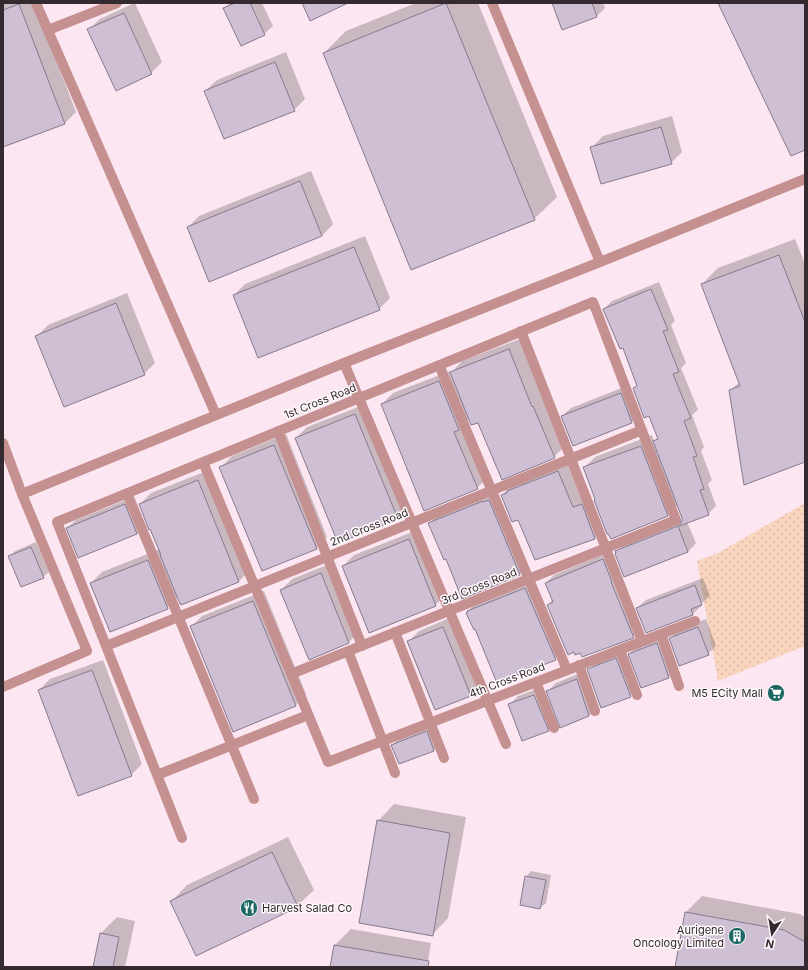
<svg xmlns="http://www.w3.org/2000/svg" width="808" height="970" font-family="Inter,sans-serif">
  <defs>
    <pattern id="grass-dots" width="8" height="8" patternUnits="userSpaceOnUse"><rect width="8" height="8" fill="#f9d5c0"/><path d="M2 2h.1M6 6h.1" fill="none" stroke="#d6b7a5" stroke-width="1.8" stroke-linecap="round"/></pattern>
  </defs>
  <rect width="100%" height="100%" fill="#fce6f1"/>
  <path fill="url(#grass-dots)" d="M805,503V646L718,681L697,561L718,553Z"/>
  <path fill="#0003" d="M3,3H34L76,112L65,123L3,146Z
    M134,3H135L162,62L151,73L88,30L100,19Z
    M230,3H262L273,26L264,34L225,8Z
    M416,3H478L557,197L534,219L324,53L346,31Z
    M553,3H603L605,8L596,17Z
    M286,52L305,99L294,110L205,91L217,80Z
    M672,116L682,152L671,163L592,147L603,136Z
    M311,171L333,224L322,236L188,227L199,216Z
    M365,236L390,298L379,309L234,295L245,284Z
    M795,239L805,264V461L730,391L739,382L702,284L718,268Z
    M659,282L675,321L671,325L686,363L681,368L698,410L692,415L704,447L701,451L712,480L708,484L716,506L708,514L687,522L696,543L688,552H616L625,543L683,520L678,504L667,515L596,499L584,468L595,457L652,435L654,441L659,437L650,415L634,388L638,384L623,346L604,309L612,301Z
    M127,293L155,363L144,374L37,336L48,325Z
    M520,339L565,446L554,457L478,421L470,418L466,422L488,477L477,488L382,404L393,393L450,371L451,373L462,361Z
    M629,385L640,414L632,422L562,416L571,408Z
    M366,404L408,507L397,519L296,438L307,427Z
    M286,434L327,537L316,548L221,467L232,456Z
    M567,463L582,500L603,530L595,538L519,518L502,495L510,487Z
    M209,470L250,570L239,581L182,604L178,597L167,608L91,583L102,572L160,549L140,504L151,493Z
    M491,495L527,567L519,575L446,558L430,523L437,515Z
    M133,497L145,525L137,534L67,528L76,520Z
    M420,529L447,594L435,605L343,566L354,555Z
    M36,542L49,572L43,577L9,557L15,551Z
    M611,551L641,628L633,637L548,605L553,599L546,583L554,575Z
    M332,563L360,631L349,642L309,658L281,590L292,579Z
    M703,578L710,596L701,604V606L693,614L646,632L637,608L646,600Z
    M533,580L563,650L555,659L469,612L468,611L476,603Z
    M264,591L306,694L295,706L191,627L202,616Z
    M454,616L482,684L471,695L435,709L408,642L419,631Z
    M706,619L716,646L708,654L670,638L679,630Z
    M665,635L677,669L669,677L642,687L629,654L638,646Z
    M624,651L638,688L630,696L589,670L597,661Z
    M103,660L142,764L131,775L39,690L50,679Z
    M585,671L597,707L589,716L561,727L548,691L556,683Z
    M542,687L556,722L548,731L509,705L518,696Z
    M435,723L442,741L434,750L399,763L392,745L401,737Z
    M394,804L466,817L448,918L432,935L378,821Z
    M288,837L314,890L297,906L171,902L187,885Z
    M531,871L551,875L546,903L540,908L526,877Z
    M702,896L800,914L805,917V967H676L686,912Z
    M117,917L135,921L125,967H94L101,933Z
    M351,929L431,943L427,967H331L335,945Z"/>
  <path fill="#cebfd4" stroke="#877a8d" d="M235,3H250L265,35L241,46L223,8Z
    M302,3H348L310,21Z
    M446,3L535,220L411,270L323,53Z
    M552,3H592L597,17L562,30Z
    M718,3H805V150L791,156Z
    M19,4L65,124L3,147V10Z
    M124,13L152,74L116,91L87,29Z
    M275,62L295,111L224,139L204,91Z
    M661,127L672,164L601,184L590,147Z
    M300,181L322,236L209,282L187,227Z
    M354,247L380,310L258,358L233,295Z
    M779,255L805,322V462L744,485L729,390L740,386L701,284Z
    M651,289L668,330L663,331L679,372L673,374L691,418L684,421L697,456L693,457L704,489L700,490L709,515L679,526L682,521V518L653,441L658,439L649,416L644,418L633,388L637,386L623,348L620,349L603,309Z
    M116,303L145,375L64,407L35,336Z
    M509,349L532,407L533,406L555,458L502,480L478,423L471,425L450,372Z
    M439,381L459,430L454,432L478,489L424,511L381,404Z
    M621,393L632,423L573,446L561,416Z
    M355,414L398,519L338,543L295,438Z
    M274,445L317,549L262,571L219,467Z
    M641,446L668,516L611,539L608,534H607L594,500L595,499L583,467Z
    M558,471L573,507L582,504L595,539L535,560L518,520L512,522L501,495L507,493V491Z
    M198,480L239,582L181,605V603L180,604L160,555H161L150,529L149,530L139,504Z
    M489,500L520,575L462,599L446,559L444,560L428,523L483,501V502Z
    M125,504L137,534L78,558L66,528Z
    M678,526L688,552L624,577L615,554H616L615,551Z
    M409,539L436,606L369,633L342,566Z
    M31,547L44,578L21,587L8,556Z
    M603,559L612,582H611L634,638L582,657L580,653L575,655L574,652L568,655L547,605L553,602L545,583Z
    M148,560L168,609L110,632L90,583Z
    M321,573L349,643L309,660L280,590Z
    M695,585L702,605L691,609L693,615L646,633L636,608Z
    M525,588L556,660L497,683L475,629L474,630L466,613L468,612L467,611Z
    M253,601L296,706L233,732L190,626Z
    M443,627L471,696L435,710L407,641Z
    M698,627L709,655L679,666L669,638Z
    M657,643L669,678L641,688L628,654Z
    M616,658L631,697L601,708L587,669Z
    M92,670L132,776L78,796L38,690Z
    M577,679L589,716L560,728L546,691Z
    M534,695L549,731L522,741L508,704Z
    M427,731L434,751L399,764L391,745Z
    M377,820L450,833L433,936L359,923Z
    M272,852L298,907L196,956L170,901Z
    M525,876L546,880L540,909L520,905Z
    M685,912L784,930L805,942V967H675Z
    M100,933L119,937L113,967H93Z
    M334,945L429,961L428,967H330Z"/>
  <g fill="none" stroke-linecap="round" stroke-linejoin="round">
    <path stroke="#c49090" stroke-width="10" d="M36,3L216,415
      M492,3L600,262
      M48,30L117,3
      M521,331L642,641
      M344,363L506,744
      M439,365L567,670
      M278,431L362,646
      M3,443L22,494L344,363L600,262L805,179
      M203,462L328,762L695,621
      M127,493L254,799
      M395,632L444,758
      M661,634L679,686
      M106,646L642,430
      M620,650L637,695
      M348,651L395,773
      M579,665L595,711
      M536,682L554,728
      M3,687L87,651L22,494
      M157,775L308,715
      M182,838L57,522L593,302L676,520L291,674"/>
  </g>
  <defs>
    <symbol id="supermarket-disc" viewBox="-11 -11 22 22"><circle r="9.5" fill="#1d6863" stroke="#fef9fb"/><path d="M-6-5.5h2.5l.6 2H6L4.5 2H-2.5L-4.4-4H-6ZM-1.5 3.2a1.3 1.3 0 1 0 .1 0ZM3 3.2a1.3 1.3 0 1 0 .1 0Z" fill="#fff"/></symbol>
    <symbol id="restaurant-disc" viewBox="-11 -11 22 22"><circle r="9.5" fill="#1d6863" stroke="#fef9fb"/><path d="M-5-6h1v4h1v-4h1v4h1v-4h1v5L-1.5 .5V6h-2V.5L-5-1ZM5-6V6H3V1.5H1.5Q1.5-4 5-6Z" fill="#fff"/></symbol>
    <symbol id="building-disc" viewBox="-11 -11 22 22"><circle r="9.5" fill="#1d6863" stroke="#fef9fb"/><path d="M-4-6H4V6H1V3H-1V6H-4ZM-2.5-4.3h1.7v1.8h-1.7ZM.8-4.3h1.7v1.8H.8ZM-2.5-1h1.7V.8h-1.7ZM.8-1h1.7V.8H.8Z" fill="#fff"/></symbol>
  </defs>
  <g fill-rule="evenodd">
    <use href="#supermarket-disc" x="766" y="683" width="20" height="20"/>
    <use href="#restaurant-disc" x="239" y="898" width="20" height="20"/>
    <use href="#building-disc" x="727" y="926" width="20" height="20"/>
  </g>
  <g text-anchor="middle" dominant-baseline="central" stroke-width="3" stroke-linejoin="round" paint-order="stroke">
    <g font-size="11" fill="#342a2f" stroke="#fef9fb">
      <text transform="translate(320 401) rotate(-22)">1st Cross Road</text>
      <text transform="translate(369 527) rotate(-22)">2nd Cross Road</text>
      <text transform="translate(479 586) rotate(-22)">3rd Cross Road</text>
      <text transform="translate(507 680) rotate(-21)">4th Cross Road</text>
    </g>
    <g font-size="11" fill="#342a2f" stroke="#fef9fb" text-anchor="end">
      <text x="763" y="693">M5 ECity Mall</text>
      <text x="262" y="908" text-anchor="start">Harvest Salad Co</text>
      <text x="724" y="930">Aurigene<tspan x="724" dy="13">Oncology Limited</tspan></text>
    </g>
  </g>
  <rect width="808" height="970" fill="none" stroke="#342a2f" stroke-width="8"/>
  <g transform="translate(772 934) rotate(192)" stroke="#fef9fb" stroke-width="3" paint-order="stroke">
  <path d="M0-3L7 15L0 10L-7 15Z" fill="#342a2f"/>
  <text y="-6" font-size="11" font-weight="bold" text-anchor="middle" fill="#342a2f">N</text>
  </g>
</svg>
